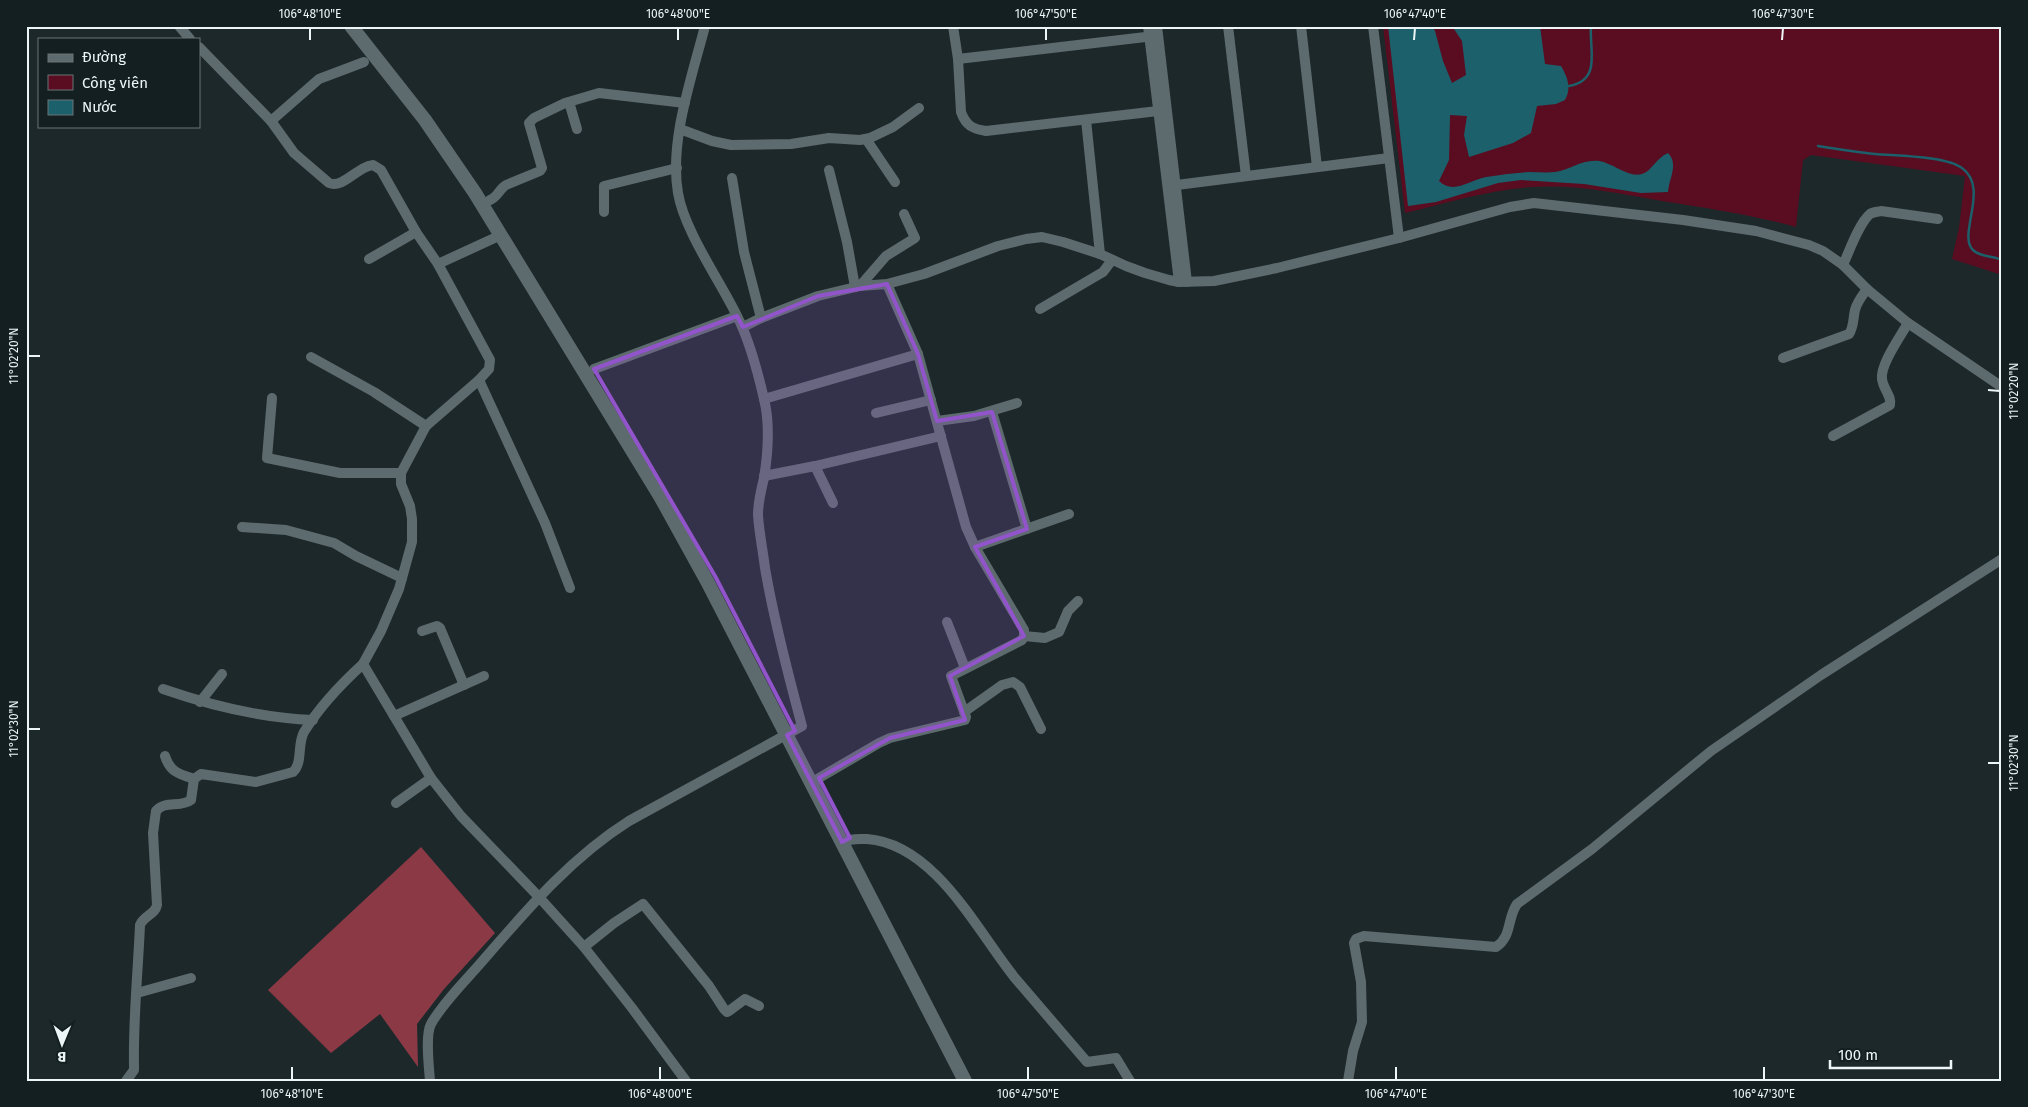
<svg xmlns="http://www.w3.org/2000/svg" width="2028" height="1107" font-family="'Fira Sans',sans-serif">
<rect width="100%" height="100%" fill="#1d282b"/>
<!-- green -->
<path fill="#5a0d20" d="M1383,26H2002V275L1952,259L1959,228L1965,176L1811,155L1803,160L1796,227C1752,215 1707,208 1662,201C1619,193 1575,184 1531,187C1488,190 1446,203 1405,213Z"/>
<!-- forest -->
<polygon fill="#8c3946" points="421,847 495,933 444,989 417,1024 418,1067 380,1014 331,1053 268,990"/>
<!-- water -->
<path fill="#1c606c" d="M1388,26H1432L1435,31L1443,61L1452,83L1466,75L1462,41L1452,26H1540L1545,64L1561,66C1567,76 1572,88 1565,100L1556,104L1537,106L1531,133L1513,143L1469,157L1464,135L1467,116L1450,115L1449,160L1439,181C1453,195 1470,180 1486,177C1499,175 1513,173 1528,172C1537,172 1546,173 1555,172C1570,170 1582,159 1599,161C1613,163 1628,178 1642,174C1652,171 1656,158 1668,153C1679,164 1669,178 1668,192L1641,193L1584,184L1521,180L1498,183L1436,202L1408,206Z"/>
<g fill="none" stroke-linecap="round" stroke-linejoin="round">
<!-- stream -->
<g stroke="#1c606c" stroke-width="2.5">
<path d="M1569,86C1602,80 1589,50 1591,26"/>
<path d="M1818,146C1837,149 1856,152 1875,154C1896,156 1946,156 1962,168C1990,188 1957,235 1973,250C1980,257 1993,256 2002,260"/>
</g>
<!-- street -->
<g stroke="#5e6b6e" stroke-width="10">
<polyline points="179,26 190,39"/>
<polyline points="953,26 958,59 1154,36"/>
<polyline points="1148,26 1179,282"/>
<polyline points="1157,26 1187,282"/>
<polyline points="1228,26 1246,176"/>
<polyline points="1301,26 1317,167"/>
<polyline points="1373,26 1399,238"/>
<path d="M199,47L271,121L294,153L329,183C343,189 358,166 373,165L381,170L416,232L438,264L490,360L489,369L479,380L426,426L401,473V484L410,506L412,519V542L399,589L381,631L363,664L431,778L461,816L538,896L584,947L632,1008L686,1081"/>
<path d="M958,59L961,112C966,126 973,129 986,131L1158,111"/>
<polyline points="569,102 577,129"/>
<polyline points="1086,120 1100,254"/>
<polyline points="271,121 319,79 364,62"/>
<polyline points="680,129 712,141 731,145 791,144 829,138 860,140 870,138 893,127 919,108"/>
<polyline points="866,139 895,182"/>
<polyline points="829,170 847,242 855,287"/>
<polyline points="732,178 744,252 761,318"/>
<polyline points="1169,186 1389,158"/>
<path d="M490,200C498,197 499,189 506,185L540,171L542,168L529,123L534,118L565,103L599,93L685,103"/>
<polyline points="604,212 604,186 677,168"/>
<polyline points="369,259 416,232"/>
<polyline points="438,264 501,235"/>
<path d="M1843,265C1849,252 1859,223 1870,214C1873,212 1877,212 1881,211L1938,219"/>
<polyline points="860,286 886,256 915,238 904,214"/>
<polyline points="1040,309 1103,272 1112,260"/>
<polyline points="743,327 761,318 818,296 860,286 887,284 924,274 998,246 1026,239 1042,237 1063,242 1100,254 1126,266 1145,273 1169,280 1179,282 1214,281 1277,268 1399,238 1510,207 1534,203 1683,220 1756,231 1809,245 1823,251 1843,265 1867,289 1908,323 2002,387"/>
<polyline points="311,357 374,392 426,426"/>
<path d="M1783,358L1849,334C1854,327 1853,318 1855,310C1857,302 1862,296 1867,289"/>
<polyline points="594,369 737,316"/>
<polyline points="479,380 545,523 570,588"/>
<polyline points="272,398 267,458 340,473 401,473"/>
<polyline points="764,399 918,354"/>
<polyline points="992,412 1027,529"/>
<polyline points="876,413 931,400"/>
<polyline points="937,421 974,416 1017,403"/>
<path d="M1833,436L1890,405C1892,396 1883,389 1882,379C1880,365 1900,337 1908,323"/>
<polyline points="815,466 833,503"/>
<polyline points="764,476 815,466 941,436"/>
<polyline points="242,527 286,530 334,543 356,556 402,578"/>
<polyline points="975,547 1069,514"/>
<polyline points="947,622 965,668"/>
<polyline points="422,631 437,626 440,628 464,685"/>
<polyline points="1024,636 1045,638 1059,632 1068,611 1078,601"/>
<path d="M163,689C212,706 261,718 313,720"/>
<polyline points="200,702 222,674"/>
<polyline points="964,712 1002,685 1013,682 1020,687 1041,729"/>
<polyline points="394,716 484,676"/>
<path d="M165,756C170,772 179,774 194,779"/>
<polyline points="813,786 819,778 879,743 890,738 965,720 966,717 951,676 1022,640 1024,636 1024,630 975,547 966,527 918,354 887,284"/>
<polyline points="396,803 431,778"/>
<path d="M842,842C851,838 858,839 867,839C935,844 977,931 1015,978C1039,1006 1063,1034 1087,1062L1116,1058L1130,1081"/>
<polyline points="584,947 614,923 643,904 709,986 724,1009 727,1012 729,1011 745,999 759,1006"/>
<polyline points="137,993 191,978"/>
<path d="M126,1081L134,1070V1066C133,1019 138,972 140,925C144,915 155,915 157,905L153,833L156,811C165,800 180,808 191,800L194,779L201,774L256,782L293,772C303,763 297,744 304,732C320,706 341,684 363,664"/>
<path d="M430,1081C429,1067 425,1035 431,1024C442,1004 464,982 479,965C525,912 569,859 629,821L802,726C788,674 774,621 765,568C763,551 759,532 758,515C758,502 761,490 764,478C768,453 770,423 764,399C758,373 749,339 737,316C720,281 684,230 678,193C669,141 692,77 705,26"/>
<path d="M1348,1081L1353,1051L1362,1022L1361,982L1354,943L1356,939L1364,936L1496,947C1512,937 1507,918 1517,904L1592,849L1711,751L1821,675L2002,559"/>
</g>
<!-- secondary -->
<polyline stroke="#5e6b6e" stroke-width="14" points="351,26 425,120 475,193 660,496 707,581 965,1081"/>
</g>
<!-- marked area -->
<path fill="#9254ca" fill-opacity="0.2" stroke="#9254ca" stroke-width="4" stroke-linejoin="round" d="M887,284L918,354L937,421L992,412L1027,529L975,547L1024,636L950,676L965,720L890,738L819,778L850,838L842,842L787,735L795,731L715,576L594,369L737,316L743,327L818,296Z"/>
<!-- ticks -->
<path fill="none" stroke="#edf5f6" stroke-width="2" d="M310,40V28M678,40V28M1046,40V28M1414,40L1415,28M1782,40L1783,28M28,356H40M1988,390L2000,391M28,729H40M1988,763H2000M292,1080V1067M660,1080V1067M1028,1080V1067M1396,1080V1067M1764,1080V1067"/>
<!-- border -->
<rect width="2028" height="1107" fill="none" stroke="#131f21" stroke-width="55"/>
<!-- legend -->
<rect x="38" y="38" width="162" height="90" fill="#131f21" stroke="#6a7576"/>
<rect x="48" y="54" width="25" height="8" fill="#5e6b6e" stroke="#6a7576"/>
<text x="82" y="62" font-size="15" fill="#edf5f6">Đường</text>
<rect x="48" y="75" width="25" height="15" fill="#5a0d20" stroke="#6a7576"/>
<text x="82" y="88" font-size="15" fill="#edf5f6">Công viên</text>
<rect x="48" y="100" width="25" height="15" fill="#1c606c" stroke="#6a7576"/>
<text x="82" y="112" font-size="15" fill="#edf5f6">Nước</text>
<!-- north arrow -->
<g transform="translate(62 1044) rotate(181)" stroke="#131f21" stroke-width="4" paint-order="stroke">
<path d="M0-4L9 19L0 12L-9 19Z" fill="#edf5f6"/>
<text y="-8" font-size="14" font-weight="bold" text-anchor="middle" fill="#edf5f6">B</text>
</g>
<!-- scale -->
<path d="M1830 1060v8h121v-8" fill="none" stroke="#edf5f6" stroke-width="2.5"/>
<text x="1838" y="1060" font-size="15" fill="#edf5f6" stroke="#131f21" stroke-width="4" paint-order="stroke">100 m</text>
<rect x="28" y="28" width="1972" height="1052" fill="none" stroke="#edf5f6" stroke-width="2"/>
<g font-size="12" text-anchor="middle" fill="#edf5f6">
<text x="310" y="18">106°48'10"E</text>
<text x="678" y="18">106°48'00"E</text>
<text x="1046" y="18">106°47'50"E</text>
<text x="1415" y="18">106°47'40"E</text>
<text x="1783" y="18">106°47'30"E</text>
<text transform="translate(14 356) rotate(-90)" y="4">11°02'20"N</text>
<text transform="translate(2014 391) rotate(-90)" y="4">11°02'20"N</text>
<text transform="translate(14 729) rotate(-90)" y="4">11°02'30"N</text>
<text transform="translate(2014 763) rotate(-90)" y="4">11°02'30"N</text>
<text x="292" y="1098">106°48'10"E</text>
<text x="660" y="1098">106°48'00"E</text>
<text x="1028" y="1098">106°47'50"E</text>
<text x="1396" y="1098">106°47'40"E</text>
<text x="1764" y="1098">106°47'30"E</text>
</g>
</svg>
